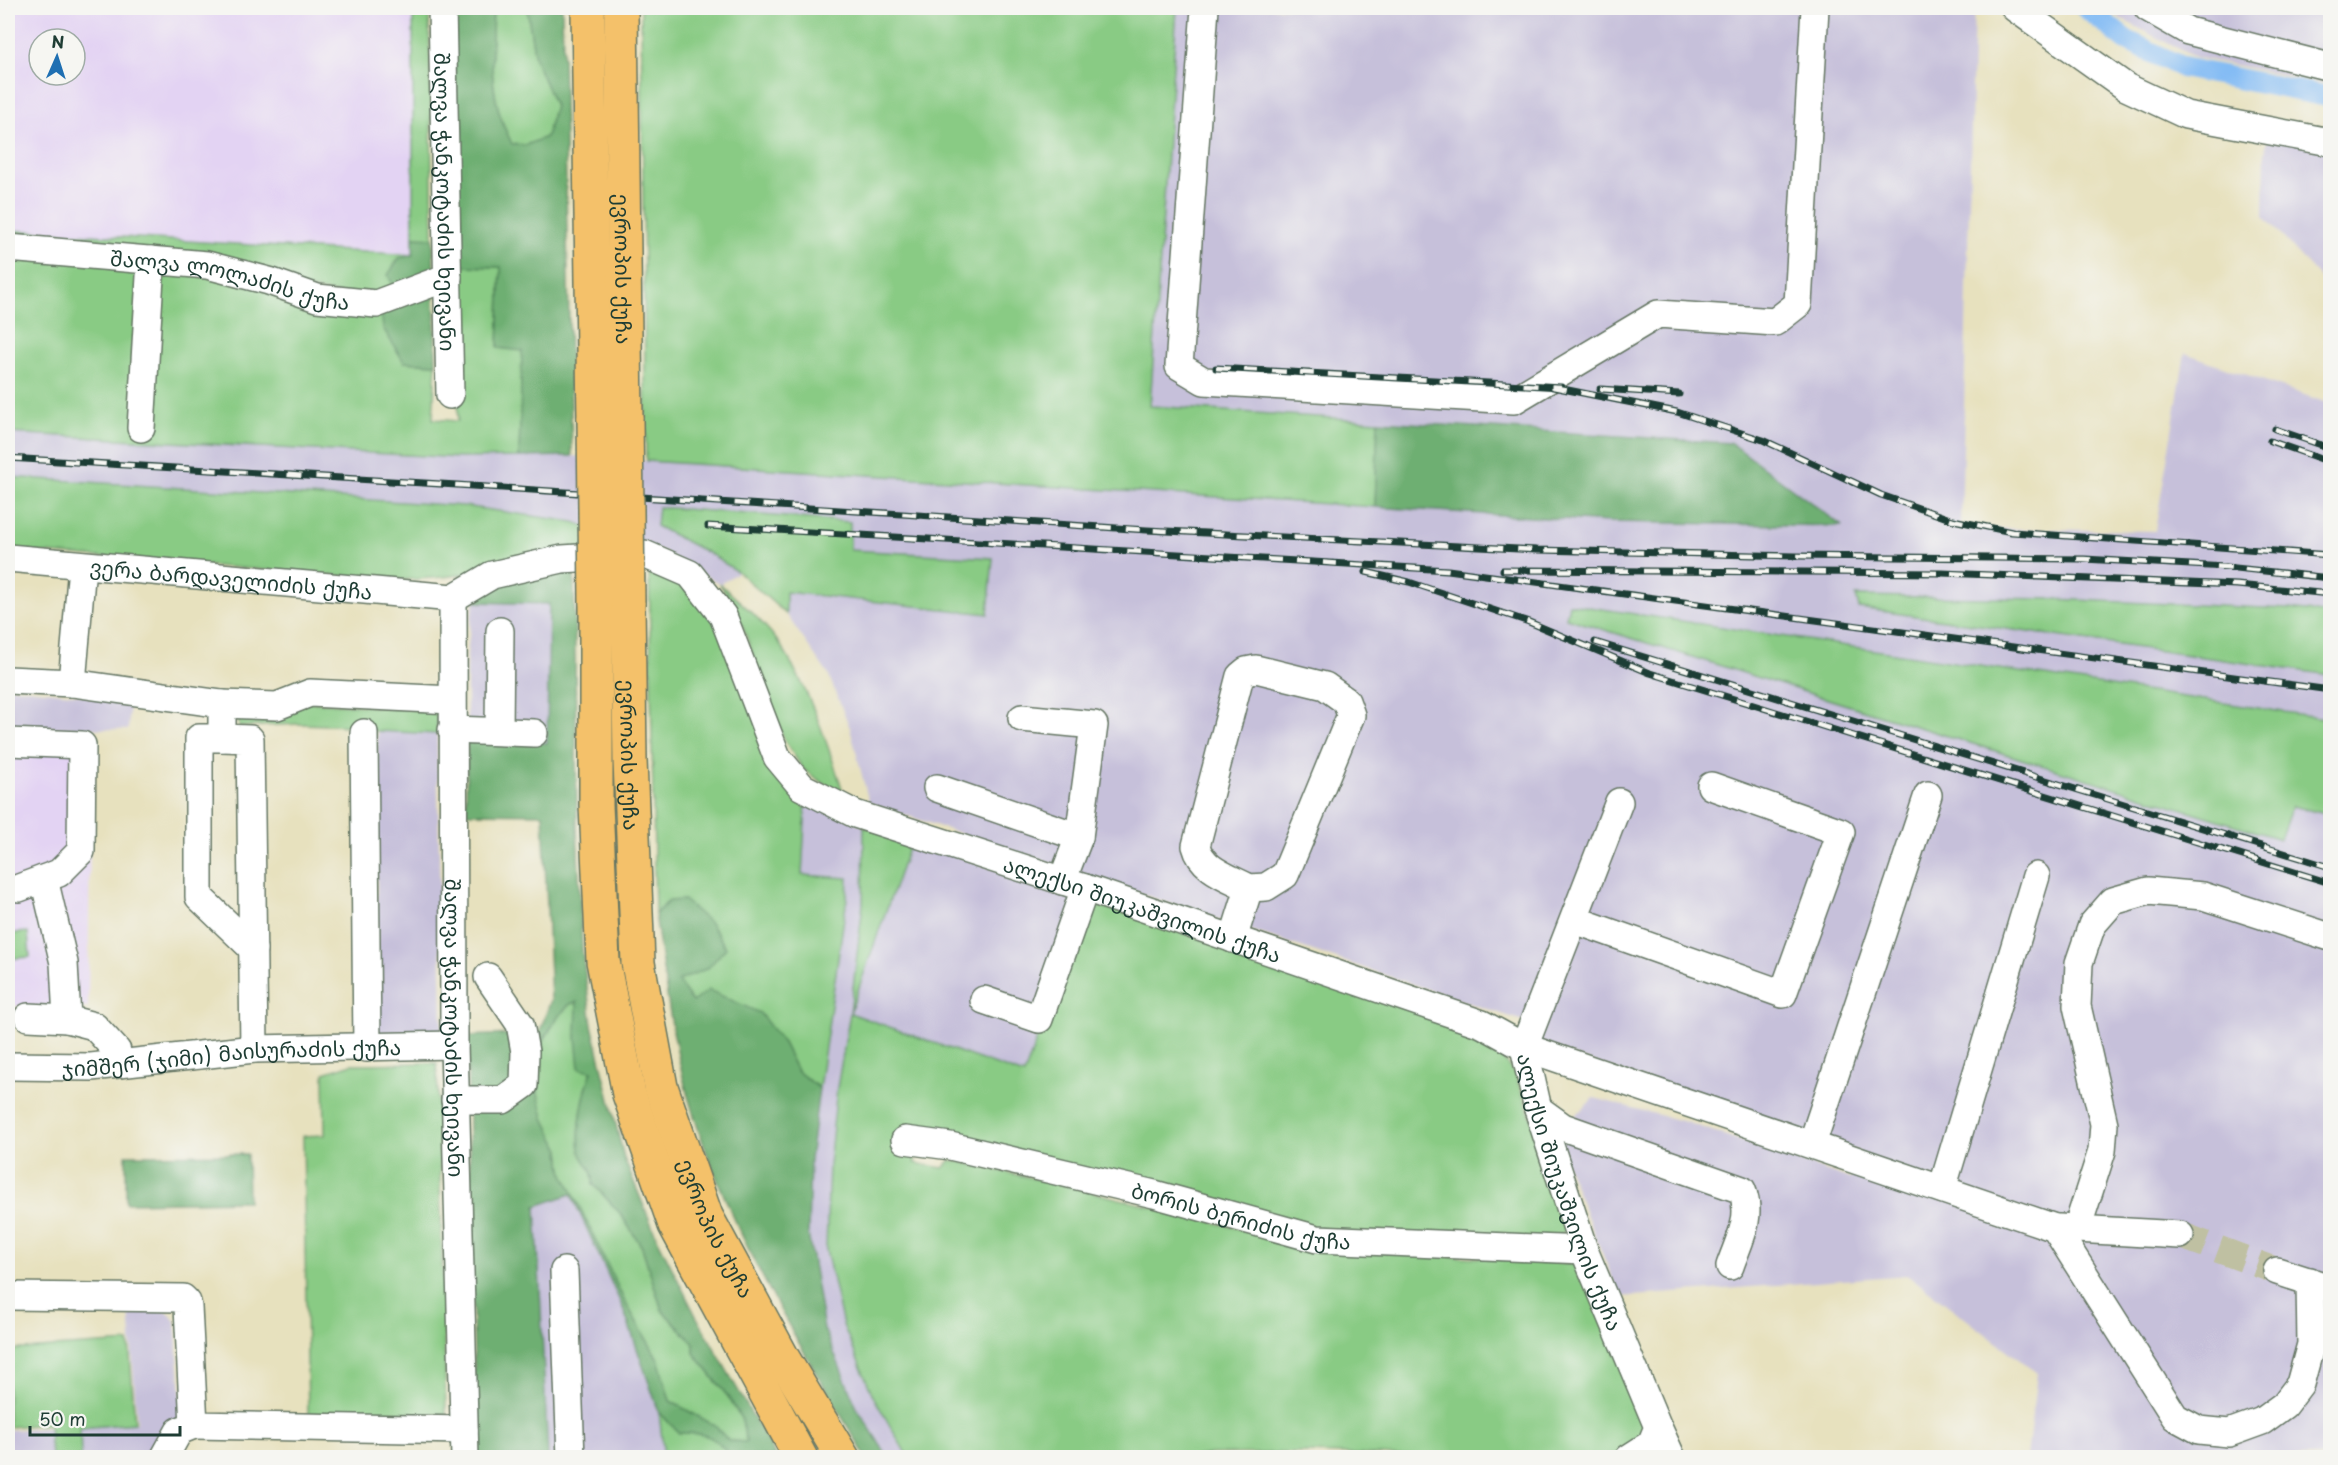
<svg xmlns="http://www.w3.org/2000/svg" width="2338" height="1465" font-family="'Playpen Sans','Noto Sans Georgian',sans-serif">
<rect width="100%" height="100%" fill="#f6f6f2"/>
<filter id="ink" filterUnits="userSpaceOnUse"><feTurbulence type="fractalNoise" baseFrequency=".0167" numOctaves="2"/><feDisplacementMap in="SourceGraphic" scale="12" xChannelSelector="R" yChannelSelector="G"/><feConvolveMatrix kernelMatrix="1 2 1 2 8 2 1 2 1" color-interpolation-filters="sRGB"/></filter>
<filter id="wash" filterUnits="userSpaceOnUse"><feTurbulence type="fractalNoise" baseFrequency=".008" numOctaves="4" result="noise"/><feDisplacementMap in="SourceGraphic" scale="24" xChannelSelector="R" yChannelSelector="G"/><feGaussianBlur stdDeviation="1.35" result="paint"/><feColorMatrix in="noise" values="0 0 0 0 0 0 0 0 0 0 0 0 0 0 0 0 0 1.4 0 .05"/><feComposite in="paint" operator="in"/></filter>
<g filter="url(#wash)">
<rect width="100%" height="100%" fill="#e7e1be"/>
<!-- built -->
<g fill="#e3d3f3" fill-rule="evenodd">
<path d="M8,8H413V255L8,230ZM39,39H75V75H39Z"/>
<polygon points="8,725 91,729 88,1008 8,1006"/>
</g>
<!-- industrial -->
<g fill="#c6c0da">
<polygon points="1177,8 1974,8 1961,528 2155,531 2185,353 2330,404 2330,614 2289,609 1859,608 2330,675 2330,719 1569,604 1566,618 2280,839 2292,806 2330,815 2330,1457 2027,1457 2037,1373 1908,1275 1620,1297 1554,1135 1594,1098 1686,1122 1851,1179 1859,1152 1542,1045 1520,1020 869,803 850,728 828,674 786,614 786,592 988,614 993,558 850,550 850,522 657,526 712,555 738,572 720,584 664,552 622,540 574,522 464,506 8,477 8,433 461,458 572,456 1609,522 1840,526 1731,443 1150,406"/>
<polygon points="2107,8 2330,8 2330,84 2194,57 2123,20"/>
<polygon points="2268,136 2330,146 2330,286 2325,284 2264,216 2265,153"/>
<polygon points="475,602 549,603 547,744 467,741 467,656 471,618"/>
<polygon points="8,687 130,700 128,730 8,725"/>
<polygon points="377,731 437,734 442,1033 377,1033"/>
<polygon points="806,801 864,826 863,904 850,1010 911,840 1086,901 1024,1075 849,1014 837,1088 829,1165 826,1250 873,1396 908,1457 888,1457 857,1408 824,1329 808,1233 810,1160 848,878 802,875"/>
<polygon points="571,1194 623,1308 659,1412 664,1457 546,1457 536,1206"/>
<polygon points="129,1310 167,1311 175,1321 183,1416 157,1457 8,1457 8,1430 137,1423"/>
</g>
<!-- green -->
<g fill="#89cb84" stroke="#54845c" stroke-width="1.5">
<polygon points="413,8 429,8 433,238 413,237"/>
<path d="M493,8H527L535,59L555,106L546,137L526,145L512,144C488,99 491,58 493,8Z"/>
<polygon points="641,8 1177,8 1150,406 1378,421 1375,507 646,461"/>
<polygon points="8,230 413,255 397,293 365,298 8,241"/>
<polygon points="8,252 145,265 155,296 166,276 174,271 381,310 404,362 436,364 433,419 458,421 456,266 501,267 498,348 523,350 519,457 461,458 8,433"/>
<path d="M8,477L464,506L574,522L622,540C547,557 472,580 394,580L8,550Z"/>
<polygon points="658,507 850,522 850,550 993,558 988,614 786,592 786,614 738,572 712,555 656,526"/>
<polygon points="649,563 687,584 721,626 806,801 802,875 848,878 847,898 819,1088 797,1071 783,1043 692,1002 677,981 708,968 669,901 655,914"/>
<path d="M720,584C741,603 765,622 781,646C811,693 828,745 845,798L803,769L784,740L741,622Z"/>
<polygon points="1856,596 2053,599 2289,609 2330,614 2330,675 1859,608"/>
<polygon points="1569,604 2330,719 2330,815 2292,806 2280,839 1566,618"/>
<polygon points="311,702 437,711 437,734 377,731 354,726 300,724 239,727 238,717"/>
<polygon points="864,826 911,840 850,1013 1024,1075 1086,901 1414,1009 1495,1050 1515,1074 1566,1211 1569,1229 1544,1243 1322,1234 917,1126 915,1163 943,1168 951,1160 1068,1186 1316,1248 1581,1264 1649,1426 1635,1445 1609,1458 1440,1457 1304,1453 1211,1454 1189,1458 908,1457 873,1396 843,1325 826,1250 829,1165 837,1088 850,1013 863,904"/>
<polygon points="28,932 30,957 8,959 8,934"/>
<path d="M578,1002L576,1037L592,1070C584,1092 577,1126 580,1150C582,1164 594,1163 593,1184L620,1213L642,1247L662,1310L694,1344V1353L729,1398L742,1420L746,1442L729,1441L714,1425L670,1401L658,1359L625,1302L562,1170L560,1150L544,1118L538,1094L543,1041L557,1018L570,1004Z"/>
<polygon points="437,1063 446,1414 308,1415 303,1136 325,1135 324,1073 352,1064"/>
<polygon points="129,1342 135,1423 80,1428 81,1458 51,1457 49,1424 8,1427 8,1350"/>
<path d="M659,1412L679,1433C707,1432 715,1436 732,1457H664Z"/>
</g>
<!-- forest -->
<g fill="#6eaf72" stroke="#467653" stroke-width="1.5" fill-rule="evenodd">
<path d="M453,8H493C491,57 488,99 512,144L526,145L546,137L555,106L535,59L527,8H562L572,456L519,457L522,351L498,348L501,267L456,266Z"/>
<polygon points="413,237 433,238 434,278 397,293 388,275 399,258 413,255"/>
<polygon points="434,290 436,364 404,362 383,328 381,310"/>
<polygon points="1378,421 1731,443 1842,526 1609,522 1375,507"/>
<path d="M574,566L577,827L582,950L592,1025L624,1158L657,1238L695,1314L776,1457H732C715,1437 707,1432 679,1433L659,1412L623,1308L571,1194L536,1206L548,1457L479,1458L476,1447L467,1036L539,1033L551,1000L543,814L466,813L467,741L547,743L549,604L475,602L492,583ZM577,1002L576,1037L579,1068L592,1071C584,1092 577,1126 580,1150C582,1164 594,1164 593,1184L620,1213L642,1247L662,1310L694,1343V1353L729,1398L742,1420L746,1442L729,1441L714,1425L670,1401L658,1359L625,1302L562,1170L560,1150L544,1118L538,1094L543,1041L557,1018L570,1004Z"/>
<path d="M684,900L711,924L726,948L708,968L678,981L692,1002L709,990L760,1013L783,1043L797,1071L819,1088L810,1160L808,1233L824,1329L857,1408L888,1457H866C801,1348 733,1238 694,1116C673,1051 665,982 655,914L669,901Z"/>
<polygon points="247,1154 248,1201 126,1203 126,1155"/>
</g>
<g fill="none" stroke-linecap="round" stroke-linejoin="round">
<!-- canal -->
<polyline stroke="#84bcf4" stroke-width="21" points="2086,8 2126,40 2184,68 2330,97"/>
</g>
</g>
<g filter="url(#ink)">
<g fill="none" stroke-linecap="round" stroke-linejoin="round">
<!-- minor-tunnel -->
<polyline stroke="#bfc0a2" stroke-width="27" stroke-dasharray="27 14" stroke-linecap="butt" points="2180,1235 2277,1271"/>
<!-- minor casing -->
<g stroke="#657664" stroke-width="30">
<g id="minor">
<path id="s1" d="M442,8L450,395"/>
<polyline points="1205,8 1179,366 1204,381 1514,400 1658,314 1775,322 1798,304 1815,8"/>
<polyline points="2015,8 2126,87 2186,115 2330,142"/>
<polyline points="2148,8 2188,31 2330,67"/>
<path id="s2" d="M8,248L207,265L269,281L317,298L376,304L448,277"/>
<polyline points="141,428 151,260"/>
<path id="s3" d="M8,558L453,598"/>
<path id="s4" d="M453,598L492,575L562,559L644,554L690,574L723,616L777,757L802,787L855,814L1085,888L1482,1024L1524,1047L2055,1228L2175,1417L2199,1430L2229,1433L2262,1421L2284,1405L2300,1384L2311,1344L2310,1281"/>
<path id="s5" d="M453,598L454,1045L465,1458"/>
<polyline points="8,680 72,683 222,704 277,706 310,693 452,700"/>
<polyline points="72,683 82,566"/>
<polyline points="222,704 222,738 250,739 254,1049"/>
<polyline points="1022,718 1094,725 1079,837 1062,881"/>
<polyline points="452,730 534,733"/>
<polyline points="499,731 500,631"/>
<polyline points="364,733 367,1048"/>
<polyline points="222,738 199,738 199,897 253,949"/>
<polyline points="8,742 82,745 81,851 59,873 19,888"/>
<polyline points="937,788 1079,837"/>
<polyline points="44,879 64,963 67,1019 94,1026 117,1051 118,1064"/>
<polyline points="1575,920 1783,994 1841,832 1711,786"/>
<path d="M1233,939L1249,888L1266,887L1285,875L1351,715L1346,701L1325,686L1256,669L1246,671L1240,676L1196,846C1202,870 1229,877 1249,888"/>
<polyline points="984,1000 1039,1019 1085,888"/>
<polyline points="28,1017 67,1019"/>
<path id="s6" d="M1524,1047L1538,1109L1584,1250L1658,1427L1651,1444L1629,1458"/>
<polyline points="1524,1047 1619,802"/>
<path id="s7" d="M8,1066L91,1067L254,1049L454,1045"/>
<polyline points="455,1100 503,1100 524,1085 525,1052 520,1024 488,977"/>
<path d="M1538,1109L1563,1127L1742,1190C1753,1217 1739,1240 1730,1266"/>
<path id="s8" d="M905,1140L950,1146L1154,1194L1317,1239L1584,1250"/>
<polyline points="1812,1144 1928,795"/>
<polyline points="1942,1189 2036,876"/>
<polyline points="2059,1228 2180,1235"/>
<polyline points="2077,1229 2102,1151 2104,1124 2077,1006 2079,963 2092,925 2113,901 2148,891 2203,896 2330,937"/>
<polyline points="564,1271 571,1458"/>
<polyline points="2277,1271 2330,1288"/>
<polyline points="8,1296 183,1298 187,1302 188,1307 194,1425 464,1430"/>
<polyline points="1658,1427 1672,1458"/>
<polyline points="164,1458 179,1431 194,1425"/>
</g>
</g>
<!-- major casing -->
<g stroke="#657664" stroke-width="36">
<g id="major">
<polyline points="588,8 594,419"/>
<path id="s9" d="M621,8L626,419"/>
<polyline points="596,602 596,805 603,961 629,1094 675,1225 801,1458"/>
<path id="s10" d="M628,602L630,760L638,963L661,1087L706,1216L784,1360L843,1458"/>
</g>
</g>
<!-- minor -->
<use href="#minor" stroke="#fff" stroke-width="27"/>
<!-- major -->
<use href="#major" stroke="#f4c16a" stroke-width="33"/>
<!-- rail casing -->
<g stroke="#1f3d34" stroke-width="7">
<g id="rail">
<polyline points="1216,368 1561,387"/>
<polyline points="1553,387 1677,412 1763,440 1881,495 1953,520 2012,532 2330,555"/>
<polyline points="1600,389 1679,394"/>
<polyline points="2275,429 2330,448"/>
<polyline points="2270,441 2330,462"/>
<polyline points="8,458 457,485 1147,530 1537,550 1796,556 2084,559 2226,567 2330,578"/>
<polyline points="708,526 1448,570 2330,690"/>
<polyline points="1503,570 1942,573 2237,585 2330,594"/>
<polyline points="1366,572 1409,582 1529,622 1650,673 2330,883"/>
<polyline points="1595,642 2330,867"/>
</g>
</g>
<!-- rail -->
<use href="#rail" stroke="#f6f6f2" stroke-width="4.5" stroke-dasharray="14" stroke-linecap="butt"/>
<!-- major-bridge casing -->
<g stroke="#657664" stroke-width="36" stroke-linecap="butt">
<g id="major-bridge">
<polyline points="594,419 596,602"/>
<polyline points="626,419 628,602"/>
</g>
</g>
<!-- major-bridge -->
<use href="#major-bridge" stroke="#f4c16a" stroke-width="33"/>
</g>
</g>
<g text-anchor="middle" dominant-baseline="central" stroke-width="5" stroke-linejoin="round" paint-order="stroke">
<!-- street labels -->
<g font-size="21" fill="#1f3d34" stroke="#f6f6f2">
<text stroke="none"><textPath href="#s1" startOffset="194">შალვა ჭანკოტაძის ხეივანი</textPath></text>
<text stroke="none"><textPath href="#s9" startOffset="261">ევროპის ქუჩა</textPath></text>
<text stroke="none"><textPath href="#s2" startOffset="225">შალვა ლოლაძის ქუჩა</textPath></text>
<text stroke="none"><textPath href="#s3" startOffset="224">ვერა ბარდაველიძის ქუჩა</textPath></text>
<text stroke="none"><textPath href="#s10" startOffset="153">ევროპის ქუჩა</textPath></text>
<text stroke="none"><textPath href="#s4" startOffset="855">ალექსი შიუკაშვილის ქუჩა</textPath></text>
<text stroke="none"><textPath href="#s5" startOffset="430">შალვა ჭანკოტაძის ხეივანი</textPath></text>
<text stroke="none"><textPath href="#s7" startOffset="224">ჯიმშერ (ჯიმი) მაისურაძის ქუჩა</textPath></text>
<text stroke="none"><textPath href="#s6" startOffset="152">ალექსი შიუკაშვილის ქუჩა</textPath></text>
<text stroke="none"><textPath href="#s8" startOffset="345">ბორის ბერიძის ქუჩა</textPath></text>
<text stroke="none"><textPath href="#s10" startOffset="639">ევროპის ქუჩა</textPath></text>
</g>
</g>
<!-- margin -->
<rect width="2338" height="1465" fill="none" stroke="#f6f6f2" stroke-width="30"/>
<!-- north arrow -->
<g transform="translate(57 57) rotate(3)"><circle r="28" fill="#f6f6f2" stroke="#a0aca6" stroke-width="1.5"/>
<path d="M0-4.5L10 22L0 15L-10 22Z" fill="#1f6fb2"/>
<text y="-9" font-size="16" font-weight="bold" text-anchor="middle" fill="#1f3d34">N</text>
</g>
<!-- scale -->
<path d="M30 1426v9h150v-9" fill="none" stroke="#1f3d34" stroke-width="3"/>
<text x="39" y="1426" font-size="18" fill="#1f3d34" stroke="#f6f6f2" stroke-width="4.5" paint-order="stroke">50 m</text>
</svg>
